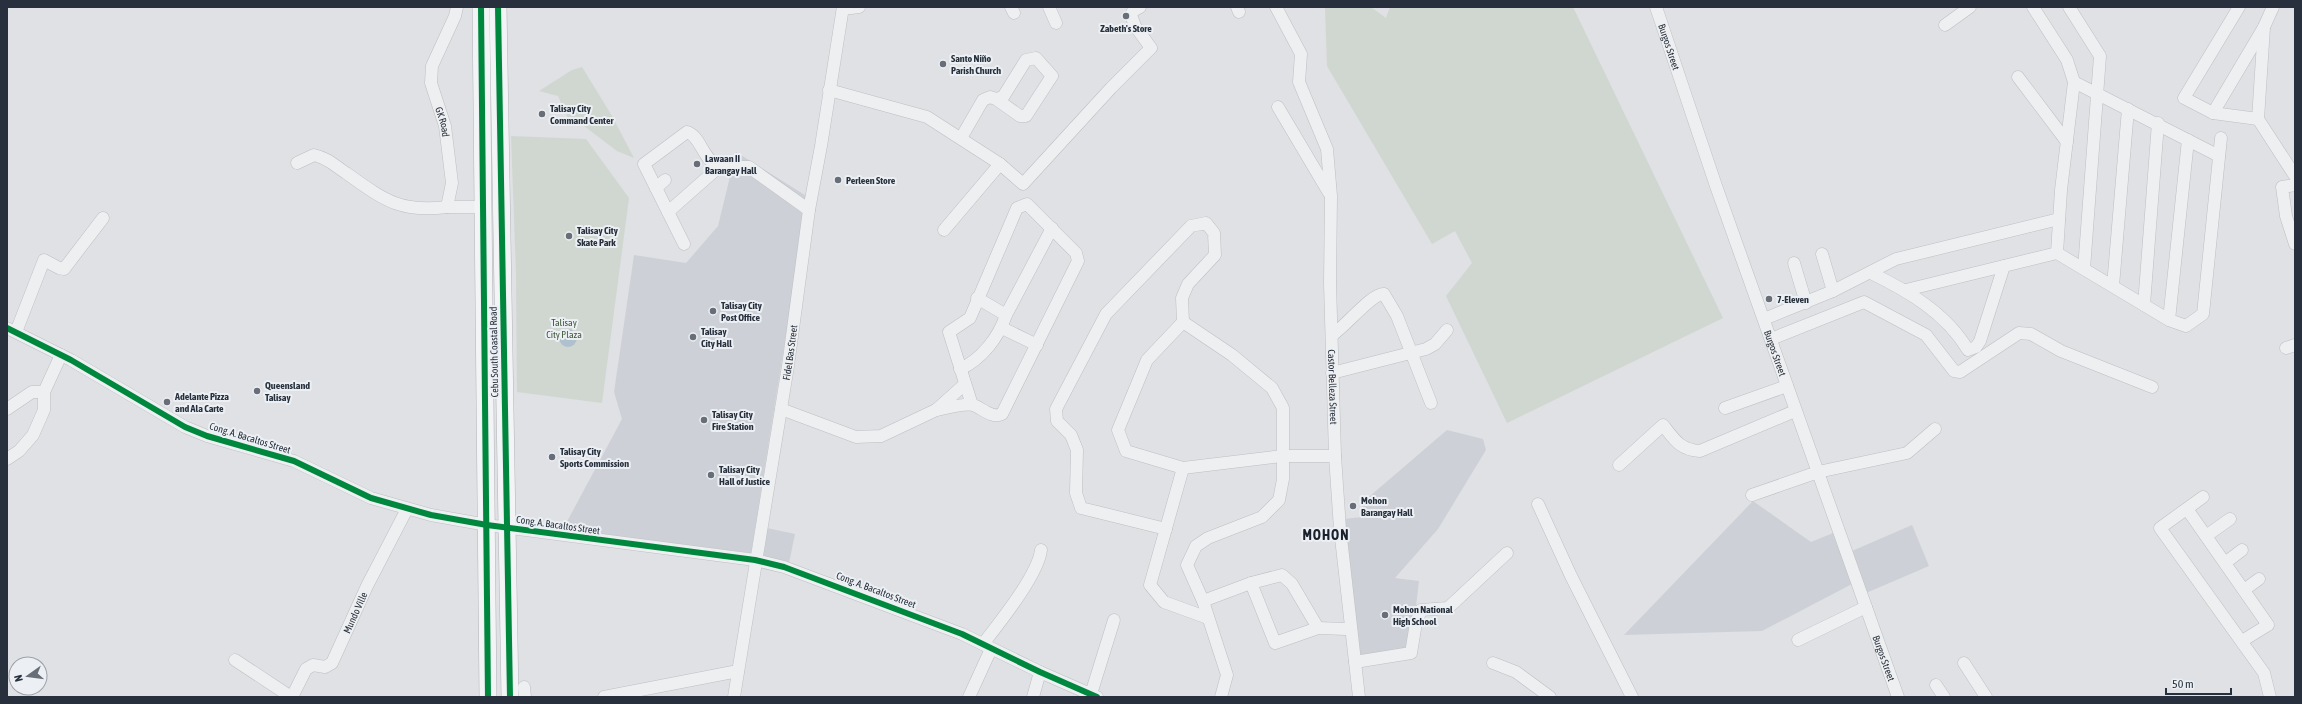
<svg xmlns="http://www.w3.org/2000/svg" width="2302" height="704" font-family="'Asap Condensed',sans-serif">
<rect width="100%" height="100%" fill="#dfe1e4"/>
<!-- built -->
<g fill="#cdd1d7">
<polygon points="736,152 808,197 751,553 563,529 622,419 614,392 634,255 686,263 718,226"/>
<polygon points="1447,430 1483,439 1486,450 1438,529 1395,578 1419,581 1411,648 1359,657 1343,519 1362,517 1363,502"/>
<polygon points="1753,501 1811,542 1833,533 1852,584 1762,631 1624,635"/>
<polygon points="1912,525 1929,566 1866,593 1852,551"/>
<polygon points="767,528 795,534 789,563 761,557"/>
</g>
<!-- green -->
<g fill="#d0d7d0">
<polygon points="1325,7 1371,7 1386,18 1390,7 1573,7 1723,318 1507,423 1446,296 1472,263 1455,231 1432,244 1327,66"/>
<polygon points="582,67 612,116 634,158 617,151 584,126 571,125 558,96 539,91 572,70"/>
<polygon points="511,136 586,139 629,198 602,403 517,392 516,274"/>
</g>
<!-- water -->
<circle fill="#afc0ce" cx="568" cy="338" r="9"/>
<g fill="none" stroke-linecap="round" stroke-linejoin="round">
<!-- minor casing -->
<g stroke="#bdbfc2" stroke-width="13">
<g id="minor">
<path id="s1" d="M457,7L455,16L432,66L431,83L445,126L452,183L447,207H482"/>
<polyline points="1011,7 1014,13"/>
<polyline points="1049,7 1056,23"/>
<polyline points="1237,7 1239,12"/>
<path id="s2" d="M1276,7L1301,54L1299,82L1327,149L1331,196L1330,283L1335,456L1340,529L1359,697"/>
<path id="s3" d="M1656,7L1716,186L1898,697"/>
<polyline points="2033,7 2067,60 2074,82 2061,190 2057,253"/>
<polyline points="2069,7 2100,56 2084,269"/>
<polyline points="2239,7 2184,98 2213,113 2258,119"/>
<polyline points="843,9 859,7"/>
<polyline points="1945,25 1970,7"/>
<polyline points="2264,27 2258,119 2295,176"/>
<polyline points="2018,77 2067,142"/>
<polyline points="2074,82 2219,156"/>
<polyline points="829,90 927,117 1000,164 1023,184 1111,88 1151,48 1135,26 1131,15 1133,11 1140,7"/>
<polyline points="1278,107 1329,193"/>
<polyline points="2213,113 2264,27 2273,7"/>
<polyline points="961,138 983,100 990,97 996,99 1003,97 1026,60 1036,58 1052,76 1026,116 1020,116 996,99"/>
<path d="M297,163L314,155C328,158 335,166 346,173C383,199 399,213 447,207"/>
<polyline points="2295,185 2282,187 2286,216 2295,244"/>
<polyline points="656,188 665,180"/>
<polyline points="668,212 719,167"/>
<polyline points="944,230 1000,164"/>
<path d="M684,244L644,164L687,132C700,135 703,160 719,167H749L809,210"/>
<polyline points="1822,254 1833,291"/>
<polyline points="1794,263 1806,303"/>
<path d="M1871,273C1908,291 1946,313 1968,350L1976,347L1980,341L2004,266"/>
<polyline points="2113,286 2128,109"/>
<polyline points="1906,290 2057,253 2169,320 2186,326 2203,314 2221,138"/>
<polyline points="977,298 1006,315"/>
<polyline points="2144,305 2158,123"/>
<polyline points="1764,319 1833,291 1896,259 2059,219"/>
<polyline points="2169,320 2188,140"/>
<polyline points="1183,322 1232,355 1272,388 1283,408 1283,479 1279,500 1262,517 1208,538 1196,546 1187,565 1203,601 1227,675 1221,697"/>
<polyline points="7,328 71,360 185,427 207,436 294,461 371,498 431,515 487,525 755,560 784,567 962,634 1040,672 1097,697"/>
<polyline points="1002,328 1037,345"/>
<polyline points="16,332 44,260 59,268 64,269 103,218"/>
<path d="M1332,335C1344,328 1373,292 1384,294L1397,316L1431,403"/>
<polyline points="1771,339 1864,302 1926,335 1954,371 1960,372 2019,333 2031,334 2061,351 2152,387"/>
<polyline points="2286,348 2295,345"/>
<path d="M960,369C981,360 999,337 1006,315L1052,228"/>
<polyline points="1332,373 1426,349 1435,344 1447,330"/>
<polyline points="1725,408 1787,386"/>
<polyline points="7,409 32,392 44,392"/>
<polyline points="781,409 856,437 881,436 936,410 965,384"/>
<path d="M936,410C946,408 964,403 973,405C982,408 992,419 1002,414L1078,261L1076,253L1027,204L1017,208L970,318L949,332L972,405"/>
<polyline points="7,459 19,451 33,435 44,410 44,392 61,355"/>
<path d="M1619,465L1663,425C1674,439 1680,450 1700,451L1795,411"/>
<polyline points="1183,468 1150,585 1164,602 1208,618"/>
<polyline points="1752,495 1818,472 1907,453 1935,429"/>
<polyline points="2203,497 2160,528 2264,673 2270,697"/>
<polyline points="1538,504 1571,576 1632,697"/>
<polyline points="2187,509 2268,625 2242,641"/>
<polyline points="1166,529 1081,508 1076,493 1077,450 1071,435 1057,421 1056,409 1106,314 1191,226 1206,223 1214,233 1215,255 1188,284 1182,298 1183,322 1147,360 1118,430 1126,451 1183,468 1282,456 1335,456"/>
<polyline points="2206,536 2230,519"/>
<polyline points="2225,563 2242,550"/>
<polyline points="1251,583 1275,643 1318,628 1346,629"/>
<polyline points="2244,590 2259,579"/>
<polyline points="1203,601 1251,583 1282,575 1292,584 1318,628"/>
<polyline points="1798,640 1866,607"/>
<path d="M983,644C1000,622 1038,575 1041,550"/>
<polyline points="235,660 291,697"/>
<polyline points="1355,662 1411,653 1416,623 1421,610 1448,608 1507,553"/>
<polyline points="1493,663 1516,672 1550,697"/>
<polyline points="1964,663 1986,697"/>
<polyline points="1936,685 1944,697"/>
<polyline points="524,687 525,697"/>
<polyline points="1091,694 1114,620"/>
<path id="s4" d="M292,697L306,669L313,665L325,667L332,663L367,586L407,509"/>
<polyline points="604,697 738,671"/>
<path id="s5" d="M734,697L788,366L809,210L821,146L843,7"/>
<polyline points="969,697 991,649"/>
<polyline points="1033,697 1040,672"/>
</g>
</g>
<!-- highway casing -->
<g stroke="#b1b4b9" stroke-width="18">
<g id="highway">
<polyline points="481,7 488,697"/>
<polyline points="498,7 510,697"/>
</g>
</g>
<!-- minor -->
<use href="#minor" stroke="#eeeff1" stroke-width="12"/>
<!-- highway -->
<use href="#highway" stroke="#f3f4f5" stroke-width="17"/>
<!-- cycleway casing -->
<g stroke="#ecf0f4" stroke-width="8">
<g id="cycleway">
<polyline points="481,7 488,697"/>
<polyline points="498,7 510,697"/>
<polyline points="7,328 71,360 185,427 207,436 294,461 371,498 431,515 487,525 755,560 784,567 962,634 1040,672 1097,697"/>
</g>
</g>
<!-- cycleway -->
<use href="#cycleway" stroke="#00873e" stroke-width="6"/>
</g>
<!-- markers -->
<g fill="#676e77" stroke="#ecf0f4" stroke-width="1.5">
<circle cx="1126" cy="16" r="4"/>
<circle cx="943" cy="64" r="4"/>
<circle cx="542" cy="114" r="4"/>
<circle cx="697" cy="164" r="4"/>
<circle cx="838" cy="180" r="4"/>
<circle cx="569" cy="236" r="4"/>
<circle cx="1769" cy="299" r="4"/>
<circle cx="713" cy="311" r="4"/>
<circle cx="693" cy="337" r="4"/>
<circle cx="257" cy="391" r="4"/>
<circle cx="167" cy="402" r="4"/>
<circle cx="704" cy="420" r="4"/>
<circle cx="552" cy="457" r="4"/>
<circle cx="711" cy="475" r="4"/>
<circle cx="1353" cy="506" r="4"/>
<circle cx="1385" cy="615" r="4"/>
</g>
<g text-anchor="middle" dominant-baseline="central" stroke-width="4" stroke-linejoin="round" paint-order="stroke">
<!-- poi labels -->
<g font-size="10" font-weight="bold" fill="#27303c" stroke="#ecf0f4" text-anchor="start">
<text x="1126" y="28" text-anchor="middle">Zabeth's Store</text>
<text x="951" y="58">Santo Niño<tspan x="951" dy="12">Parish Church</tspan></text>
<text x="550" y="108">Talisay City<tspan x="550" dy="12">Command Center</tspan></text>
<text x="705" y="158">Lawaan II<tspan x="705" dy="12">Barangay Hall</tspan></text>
<text x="846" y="180">Perleen Store</text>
<text x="577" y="230">Talisay City<tspan x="577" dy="12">Skate Park</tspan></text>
<text x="1777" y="299">7-Eleven</text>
<text x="721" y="305">Talisay City<tspan x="721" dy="12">Post Office</tspan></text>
<text x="701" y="331">Talisay<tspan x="701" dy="12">City Hall</tspan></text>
<text x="265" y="385">Queensland<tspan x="265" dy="12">Talisay</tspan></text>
<text x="175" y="396">Adelante Pizza<tspan x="175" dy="12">and Ala Carte</tspan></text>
<text x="712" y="414">Talisay City<tspan x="712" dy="12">Fire Station</tspan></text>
<text x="560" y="451">Talisay City<tspan x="560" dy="12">Sports Commission</tspan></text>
<text x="719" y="469">Talisay City<tspan x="719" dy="12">Hall of Justice</tspan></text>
<text x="1361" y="500">Mohon<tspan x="1361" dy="12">Barangay Hall</tspan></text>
<text x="1393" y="609">Mohon National<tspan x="1393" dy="12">High School</tspan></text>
</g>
<!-- street labels -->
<g font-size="10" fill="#27303c" stroke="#ecf0f4">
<text stroke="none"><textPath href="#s3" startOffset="42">Burgos Street</textPath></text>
<text stroke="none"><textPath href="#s1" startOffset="122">GK Road</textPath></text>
<text transform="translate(494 352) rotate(-91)">Cebu South Coastal Road</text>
<text stroke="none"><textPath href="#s5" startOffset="349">Fidel Bas Street</textPath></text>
<text stroke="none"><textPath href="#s3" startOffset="366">Burgos Street</textPath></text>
<text stroke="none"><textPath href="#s2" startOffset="392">Castor Belleza Street</textPath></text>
<text transform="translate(250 438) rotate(17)">Cong. A. Bacaltos Street</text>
<text transform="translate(558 525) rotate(8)">Cong. A. Bacaltos Street</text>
<text transform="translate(876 590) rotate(21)">Cong. A. Bacaltos Street</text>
<text stroke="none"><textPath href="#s4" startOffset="115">Mundo Ville</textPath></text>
<text stroke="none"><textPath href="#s3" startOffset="690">Burgos Street</textPath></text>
</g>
<!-- park labels -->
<g font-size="10" fill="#3e5636" stroke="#ecf0f4">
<text x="564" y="322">Talisay<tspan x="564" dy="12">City Plaza</tspan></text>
</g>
<!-- district labels -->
<g font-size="14" font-weight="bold" letter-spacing="1" fill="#1a212c" stroke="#ecf0f4">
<text x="1326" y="535">MOHON</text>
</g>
</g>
<!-- border -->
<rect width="2302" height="704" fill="none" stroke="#27303c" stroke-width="16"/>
<!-- north arrow -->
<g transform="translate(28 676) rotate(256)"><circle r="19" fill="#ecf0f4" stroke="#9da3aa"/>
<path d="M0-3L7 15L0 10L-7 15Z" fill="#676e77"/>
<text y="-6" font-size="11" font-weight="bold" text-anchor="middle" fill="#27303c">N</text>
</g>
<!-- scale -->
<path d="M2166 688v6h65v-6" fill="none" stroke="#27303c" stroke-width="2"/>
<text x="2172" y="688" font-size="12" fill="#27303c" stroke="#ecf0f4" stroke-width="3" paint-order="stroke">50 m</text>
</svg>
